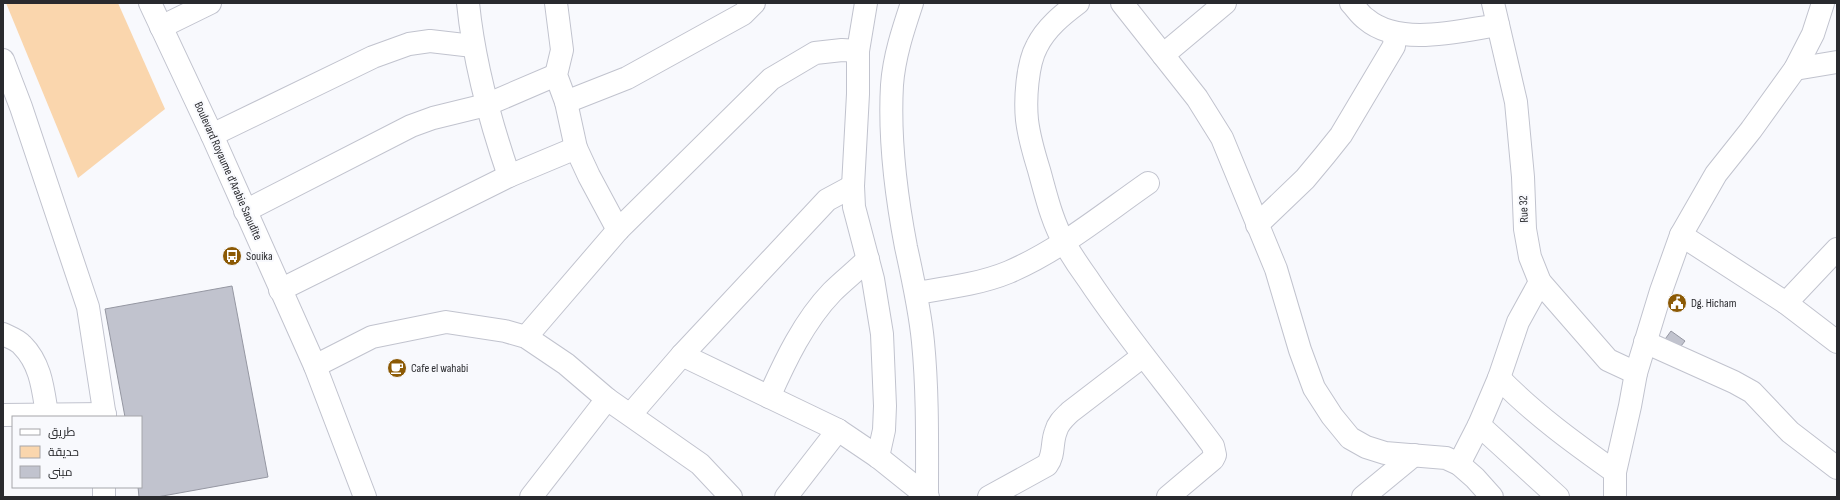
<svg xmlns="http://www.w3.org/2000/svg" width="1840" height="500" font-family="'Sofia Sans Condensed',Cairo,sans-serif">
<rect width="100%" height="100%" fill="#f8f9fd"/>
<!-- green -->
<polygon fill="#fad6ad" points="6,3 118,3 165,109 78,178"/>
<!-- building -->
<g fill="#c1c3ce" stroke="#9597a2">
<polygon points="232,286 268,477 157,497 139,497 138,487 141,487 141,417 125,417 105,309"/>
<polygon points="1671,331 1685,341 1677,351 1663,342"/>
</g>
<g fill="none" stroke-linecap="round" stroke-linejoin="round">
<!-- minor casing -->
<g stroke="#c1c3ce" stroke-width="24">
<g id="minor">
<path d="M468,3C474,63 489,118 509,176"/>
<polyline points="556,3 562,50 556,75 566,102 576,148 589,176 618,230"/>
<polyline points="866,3 858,51 858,94 853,186 854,207 873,279 882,334 885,406 884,430 878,457"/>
<path d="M912,3C903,30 894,57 892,85C889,138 896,195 906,247C913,279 920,310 923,342C928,393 927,445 927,496"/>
<path d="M1078,3C1062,15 1046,28 1037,46C1027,64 1025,100 1027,120C1029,137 1034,154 1039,170C1046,195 1052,222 1065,244C1072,256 1080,268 1088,279C1127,338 1172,390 1213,446L1215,455L1213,459L1168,497"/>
<polyline points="1122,3 1197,98 1222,138 1276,269 1300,350 1314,388 1332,416 1350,438 1366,447 1385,453 1446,458 1459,464 1475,478 1492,497"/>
<path d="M1351,3C1356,8 1360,15 1366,19C1399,47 1459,31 1498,25"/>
<polyline points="1493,3 1516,102 1523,177 1525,229 1530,257 1540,282 1608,360 1636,373"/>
<polyline points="161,27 210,3"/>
<polyline points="1163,55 1225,3"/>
<polyline points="3,60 21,107 88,307 105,417"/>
<polyline points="1795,69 1837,62"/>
<polyline points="566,102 627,78 743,14 754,3"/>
<polyline points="212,135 373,57 409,44 430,41 473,46"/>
<polyline points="245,211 411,126 433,118 486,105 556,75"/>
<polyline points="1257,225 1305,179 1325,155 1341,135 1394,46 1395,34"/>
<polyline points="1681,235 1786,303 1837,342"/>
<polyline points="280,290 509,176 576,148"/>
<path d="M916,293C947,288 980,284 1009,272C1060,250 1102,215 1148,183"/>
<polyline points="1786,303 1837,249"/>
<path d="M3,334C9,337 18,340 22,345C41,364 43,389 47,414"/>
<polyline points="526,337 618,230 771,79 815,53 842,50 858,51"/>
<polyline points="1645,342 1734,382 1752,392 1790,432 1837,468"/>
<polyline points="682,355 838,430 878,457 928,497"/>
<polyline points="315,366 372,337 446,322 505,331 526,337 566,364 607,399 700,464 731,497"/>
<path d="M1499,378C1534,414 1574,443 1615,472"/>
<path d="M769,397C785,361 804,321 832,292C843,281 856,271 868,259"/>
<polyline points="631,414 682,355 827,200 853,186"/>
<polyline points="3,415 105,414"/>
<polyline points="1479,425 1558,497"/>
<polyline points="1459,464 1479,425 1499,378 1518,322 1540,282"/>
<polyline points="104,497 104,487"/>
<polyline points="531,497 607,399"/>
<polyline points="786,497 838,430"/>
<path d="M989,497L1047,465C1055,454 1051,443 1056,431C1058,423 1064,418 1070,412L1143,356"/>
<polyline points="1363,497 1414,455"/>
<polyline points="1615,497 1615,472 1630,406 1636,373 1661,291 1681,235 1716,174 1751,130 1795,69 1813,34 1823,3"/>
</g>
</g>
<!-- major casing -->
<g stroke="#c1c3ce" stroke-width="24">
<polyline id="major" points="150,3 212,135 315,366 365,497"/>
</g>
<!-- minor -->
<use href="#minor" stroke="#fff" stroke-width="22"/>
<!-- major -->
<use href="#major" stroke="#fff" stroke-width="22"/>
</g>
<!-- icons -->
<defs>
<g id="bus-disc" transform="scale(1)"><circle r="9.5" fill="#8c5a05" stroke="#f8f9fd"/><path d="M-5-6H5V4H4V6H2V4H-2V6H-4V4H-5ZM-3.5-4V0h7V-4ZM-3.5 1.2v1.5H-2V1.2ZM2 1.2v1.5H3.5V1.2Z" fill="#fff"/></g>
<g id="civic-disc" transform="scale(1)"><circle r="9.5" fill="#8c5a05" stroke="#f8f9fd"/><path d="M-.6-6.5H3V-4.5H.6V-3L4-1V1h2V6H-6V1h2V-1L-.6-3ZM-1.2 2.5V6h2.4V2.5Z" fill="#fff"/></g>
<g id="cafe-disc" transform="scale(1)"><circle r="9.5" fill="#8c5a05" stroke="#f8f9fd"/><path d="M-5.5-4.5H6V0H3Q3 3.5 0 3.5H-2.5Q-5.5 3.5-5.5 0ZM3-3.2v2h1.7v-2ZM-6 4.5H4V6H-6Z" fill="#fff"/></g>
</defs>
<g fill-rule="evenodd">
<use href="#bus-disc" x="232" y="256"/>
<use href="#civic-disc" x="1677" y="303"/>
<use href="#cafe-disc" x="397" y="368"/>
</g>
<g text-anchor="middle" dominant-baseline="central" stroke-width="4" stroke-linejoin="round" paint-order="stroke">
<!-- street labels -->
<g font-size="12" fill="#292a2e" stroke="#f8f9fd">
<text transform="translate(228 171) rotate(66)">Boulevard Royaume d'Arabie Saoudite</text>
<text transform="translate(1524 209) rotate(-92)">Rue 32</text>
</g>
<!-- poi labels -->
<g font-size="12" fill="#292a2e" stroke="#f8f9fd" text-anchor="start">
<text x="246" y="256">Souika</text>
<text x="1691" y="303">Dg. Hicham</text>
<text x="411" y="368">Cafe el wahabi</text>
</g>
</g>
<!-- border -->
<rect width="1840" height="500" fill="none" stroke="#292a2e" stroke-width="8"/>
<!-- legend -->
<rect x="12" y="416" width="130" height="72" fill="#f8f9fd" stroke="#a5a6aa"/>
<rect x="20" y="429" width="20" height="6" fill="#ffffff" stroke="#a5a6aa"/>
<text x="48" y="436" font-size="12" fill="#292a2e">طريق</text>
<rect x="20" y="446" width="20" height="12" fill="#fad6ad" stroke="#a5a6aa"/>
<text x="48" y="456" font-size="12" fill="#292a2e">حديقة</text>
<rect x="20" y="466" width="20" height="12" fill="#c1c3ce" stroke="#a5a6aa"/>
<text x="48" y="476" font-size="12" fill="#292a2e">مبنى</text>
</svg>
